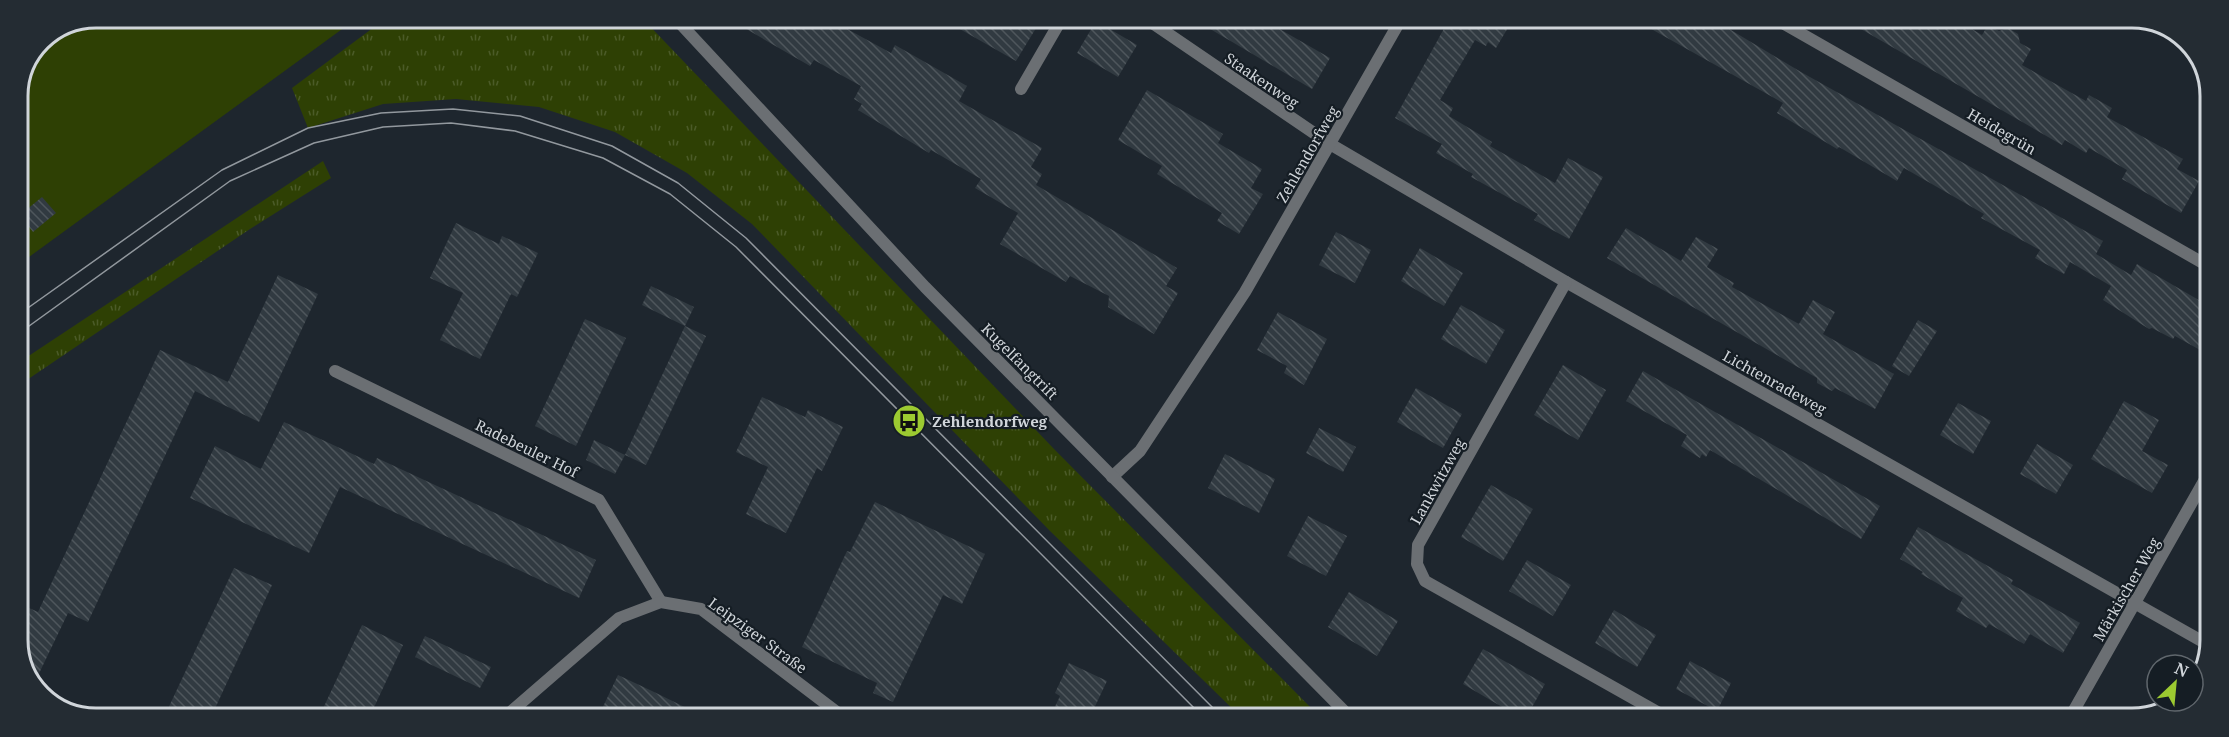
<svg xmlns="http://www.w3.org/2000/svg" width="2229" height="737" font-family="'Noto Serif',serif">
<defs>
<pattern id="grass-tufts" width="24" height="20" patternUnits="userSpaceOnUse" patternTransform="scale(1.5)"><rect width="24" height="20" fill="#2e4004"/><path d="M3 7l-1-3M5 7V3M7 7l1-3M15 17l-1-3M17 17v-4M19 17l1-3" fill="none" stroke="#4b5b28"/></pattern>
<pattern id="building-back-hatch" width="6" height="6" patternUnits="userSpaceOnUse" patternTransform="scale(1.5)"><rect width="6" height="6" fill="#313a41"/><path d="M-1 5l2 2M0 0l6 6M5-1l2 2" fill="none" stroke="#4e565c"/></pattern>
</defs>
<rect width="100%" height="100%" fill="#1e262e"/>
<!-- grass -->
<g fill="url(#grass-tufts)">
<polygon points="385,19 643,19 1054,449 1320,717 1241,717 1050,531 752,224 687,173 615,132 539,107 456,99 383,104 308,128 292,88"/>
<polygon points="323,161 331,178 250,229 18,386 18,363"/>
</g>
<!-- green -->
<polygon fill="#2e4004" points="97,18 356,19 18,265 18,92 41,41"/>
<!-- building -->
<g fill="url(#building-back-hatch)">
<polygon points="729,19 829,19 891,53 895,45 967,86 959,101 1042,148 1031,167 1042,174 1036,185 1177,268 1166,286 1178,293 1154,334 1108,307 1109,296 1070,276 1066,282 1000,244 1018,213 975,188 981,179 931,150 929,153 858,110 862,104 854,99 861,86 814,60 810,66"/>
<polygon points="944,20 1041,20 1016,61"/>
<polygon points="1195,20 1264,20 1330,58 1312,89"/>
<polygon points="1096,21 1137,45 1118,77 1077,53"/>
<polygon points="1442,21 1512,21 1496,48 1488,42 1486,46 1475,40 1440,100 1453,108 1449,116 1492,142 1490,146 1555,183 1568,158 1603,177 1569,239 1534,220 1538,214 1471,177 1473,174 1436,153 1442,144 1395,118 1447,23"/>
<polygon points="1637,21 1716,21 1801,72 2103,241 2096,254 2131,275 2137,264 2209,306 2209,355 2175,336 2173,339 2152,328 2149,329 2103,300 2111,286 2070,262 2064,274 2035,258 2040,250 1981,218 1984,214 1904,168 1897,181 1839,147 1837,149 1777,113 1783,103"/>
<polygon points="1847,21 1960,22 1982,35 1988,25 1999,31 2008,28 2018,34 2020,43 2031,49 2022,65 2086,101 2089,95 2112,108 2107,117 2183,159 2177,169 2199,181 2181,213 2122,179 2127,170 2089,148 2086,153 2065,140 2062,145"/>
<polygon points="1147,90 1223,134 1218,143 1262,169 1251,188 1263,194 1239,234 1217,221 1222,213 1157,174 1162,166 1118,140"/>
<polygon points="42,197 56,213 33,232 20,215"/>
<polygon points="456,223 499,244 502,236 538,253 517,297 511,294 480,359 440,340 463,293 430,278"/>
<polygon points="1626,228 1681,261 1696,237 1718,249 1707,267 1734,283 1732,287 1799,324 1813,300 1835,312 1823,334 1894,374 1875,409 1835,388 1832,391 1817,383 1817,378 1607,258"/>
<polygon points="1336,232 1371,250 1355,283 1319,265"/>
<polygon points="1420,248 1463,273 1444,306 1401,281"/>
<polygon points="278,275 318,294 259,422 195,391 88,622 68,613 33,686 18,646 18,603 38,612 160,350 228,382"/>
<polygon points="651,286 694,307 685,326 642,305"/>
<polygon points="1461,305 1505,330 1486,364 1441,339"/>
<polygon points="1278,312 1327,339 1304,385 1284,373 1287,366 1257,350"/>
<polygon points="585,319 626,338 576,446 535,426"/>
<polygon points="1918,320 1937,331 1909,376 1892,366"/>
<polygon points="685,326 706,336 646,465 625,455"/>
<polygon points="1563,365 1606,390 1578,440 1534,415"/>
<polygon points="1643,371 1880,506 1861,539 1710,450 1706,457 1702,454 1700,458 1681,446 1687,435 1626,401"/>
<polygon points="1416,388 1462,414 1443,448 1397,422"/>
<polygon points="762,397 805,417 808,410 843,427 822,471 817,468 786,533 746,514 768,467 736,452"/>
<polygon points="2124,401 2159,420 2142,451 2168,465 2152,493 2091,459"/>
<polygon points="1958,403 1991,421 1973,454 1940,435"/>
<polygon points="284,422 374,464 377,458 596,560 579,598 340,487 309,553 190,498 215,446 261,469"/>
<polygon points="1319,428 1356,447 1343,472 1306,453"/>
<polygon points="594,440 625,455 615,474 586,460"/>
<polygon points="2037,444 2073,465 2056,494 2020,474"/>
<polygon points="1225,454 1275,479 1259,513 1208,488"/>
<polygon points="1491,485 1533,509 1503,561 1461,537"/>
<polygon points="875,502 985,554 962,604 943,595 893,702 873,693 877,683 802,647 847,551 850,552"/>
<polygon points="1308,516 1347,536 1326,576 1287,556"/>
<polygon points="1918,527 2013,580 2011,584 2080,623 2063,653 2030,634 2024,644 1989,624 1986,628 1956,611 1963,598 1921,574 1923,572 1900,559"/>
<polygon points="1527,560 1571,585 1553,616 1509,591"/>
<polygon points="234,568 272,585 212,715 165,715"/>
<polygon points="1349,592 1398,621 1377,656 1328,627"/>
<polygon points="1614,610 1656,635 1637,667 1595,643"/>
<polygon points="362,625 403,645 370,716 320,715"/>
<polygon points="425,636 491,667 480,688 415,657"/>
<polygon points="1483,649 1545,684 1526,718 1521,718 1463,684"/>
<polygon points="1690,661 1731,683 1717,711 1676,689"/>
<polygon points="1069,663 1107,681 1090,717 1050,717 1060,696 1055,693"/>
<polygon points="618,675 652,691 703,716 613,716 601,711"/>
</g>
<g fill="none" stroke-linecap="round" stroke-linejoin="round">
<!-- minor -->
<g stroke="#6b6f73" stroke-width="12">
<polyline points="1148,20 1330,144 1566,282 2207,644"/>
<polyline points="1779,21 2210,267"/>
<polyline points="1021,89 1061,20"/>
<polyline points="1566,282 1418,545 1417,564 1425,581 1668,718"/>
<polyline points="335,371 599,500 661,602"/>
<polyline points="1112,477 1140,451 1245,292 1400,21"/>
<polyline points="506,716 619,618 661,602 701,609 842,716"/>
<polyline points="2069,719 2208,474"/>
</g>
<!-- tertiary -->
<polyline stroke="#6b6f73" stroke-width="12" points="676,19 925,287 1350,717"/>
<!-- tram -->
<g stroke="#92989e" stroke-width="1.5">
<polyline points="18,315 222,170 308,128 381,113 453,109 520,116 612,146 678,183 746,238 1222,717"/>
<polyline points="18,334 230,181 314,143 383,127 451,123 515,131 603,158 670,194 736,247 1203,717"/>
</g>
</g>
<!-- icons -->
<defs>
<g id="bus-disc" transform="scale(1.725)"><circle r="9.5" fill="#9cca31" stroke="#151d24"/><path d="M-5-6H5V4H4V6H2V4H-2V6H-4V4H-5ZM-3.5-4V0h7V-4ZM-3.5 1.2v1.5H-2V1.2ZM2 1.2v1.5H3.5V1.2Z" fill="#111"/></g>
</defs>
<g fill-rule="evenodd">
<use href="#bus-disc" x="909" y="421"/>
</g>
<g text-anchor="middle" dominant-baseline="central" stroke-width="4.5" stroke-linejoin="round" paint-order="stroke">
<!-- street labels -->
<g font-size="15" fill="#d0d5da" stroke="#151d24">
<text transform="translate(1262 80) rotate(34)">Staakenweg</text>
<text transform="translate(2002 131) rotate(30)">Heidegrün</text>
<text transform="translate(1307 154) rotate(-60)">Zehlendorfweg</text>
<text transform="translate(1020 361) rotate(45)">Kugelfangtrift</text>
<text transform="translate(1775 382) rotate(29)">Lichtenradeweg</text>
<text transform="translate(527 448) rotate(26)">Radebeuler Hof</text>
<text transform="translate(1437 481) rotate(-61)">Lankwitzweg</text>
<text transform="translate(2126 589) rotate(-60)">Märkischer Weg</text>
<text transform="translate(758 635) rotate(36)">Leipziger Straße</text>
</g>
<!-- poi labels -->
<g font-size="15" font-weight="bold" fill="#d0d5da" stroke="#151d24" text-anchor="start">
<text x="932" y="421">Zehlendorfweg</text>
</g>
</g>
<!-- crop -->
<path d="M0 0H2229V737H0ZM96 28H2132A68 68 0 0 1 2200 96V640A68 68 0 0 1 2132 708H96A68 68 0 0 1 28 640V96A68 68 0 0 1 96 28Z" fill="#242c33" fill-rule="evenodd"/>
<path fill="none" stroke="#d0d5da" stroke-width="3" d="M96 28H2132A68 68 0 0 1 2200 96V640A68 68 0 0 1 2132 708H96A68 68 0 0 1 28 640V96A68 68 0 0 1 96 28Z"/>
<!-- north arrow -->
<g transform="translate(2175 683) rotate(26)"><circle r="28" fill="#151d24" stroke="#60676d" stroke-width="1.5"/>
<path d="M0-4.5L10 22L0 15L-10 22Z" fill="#9cca31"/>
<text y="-9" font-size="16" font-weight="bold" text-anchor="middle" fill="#d0d5da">N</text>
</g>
</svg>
